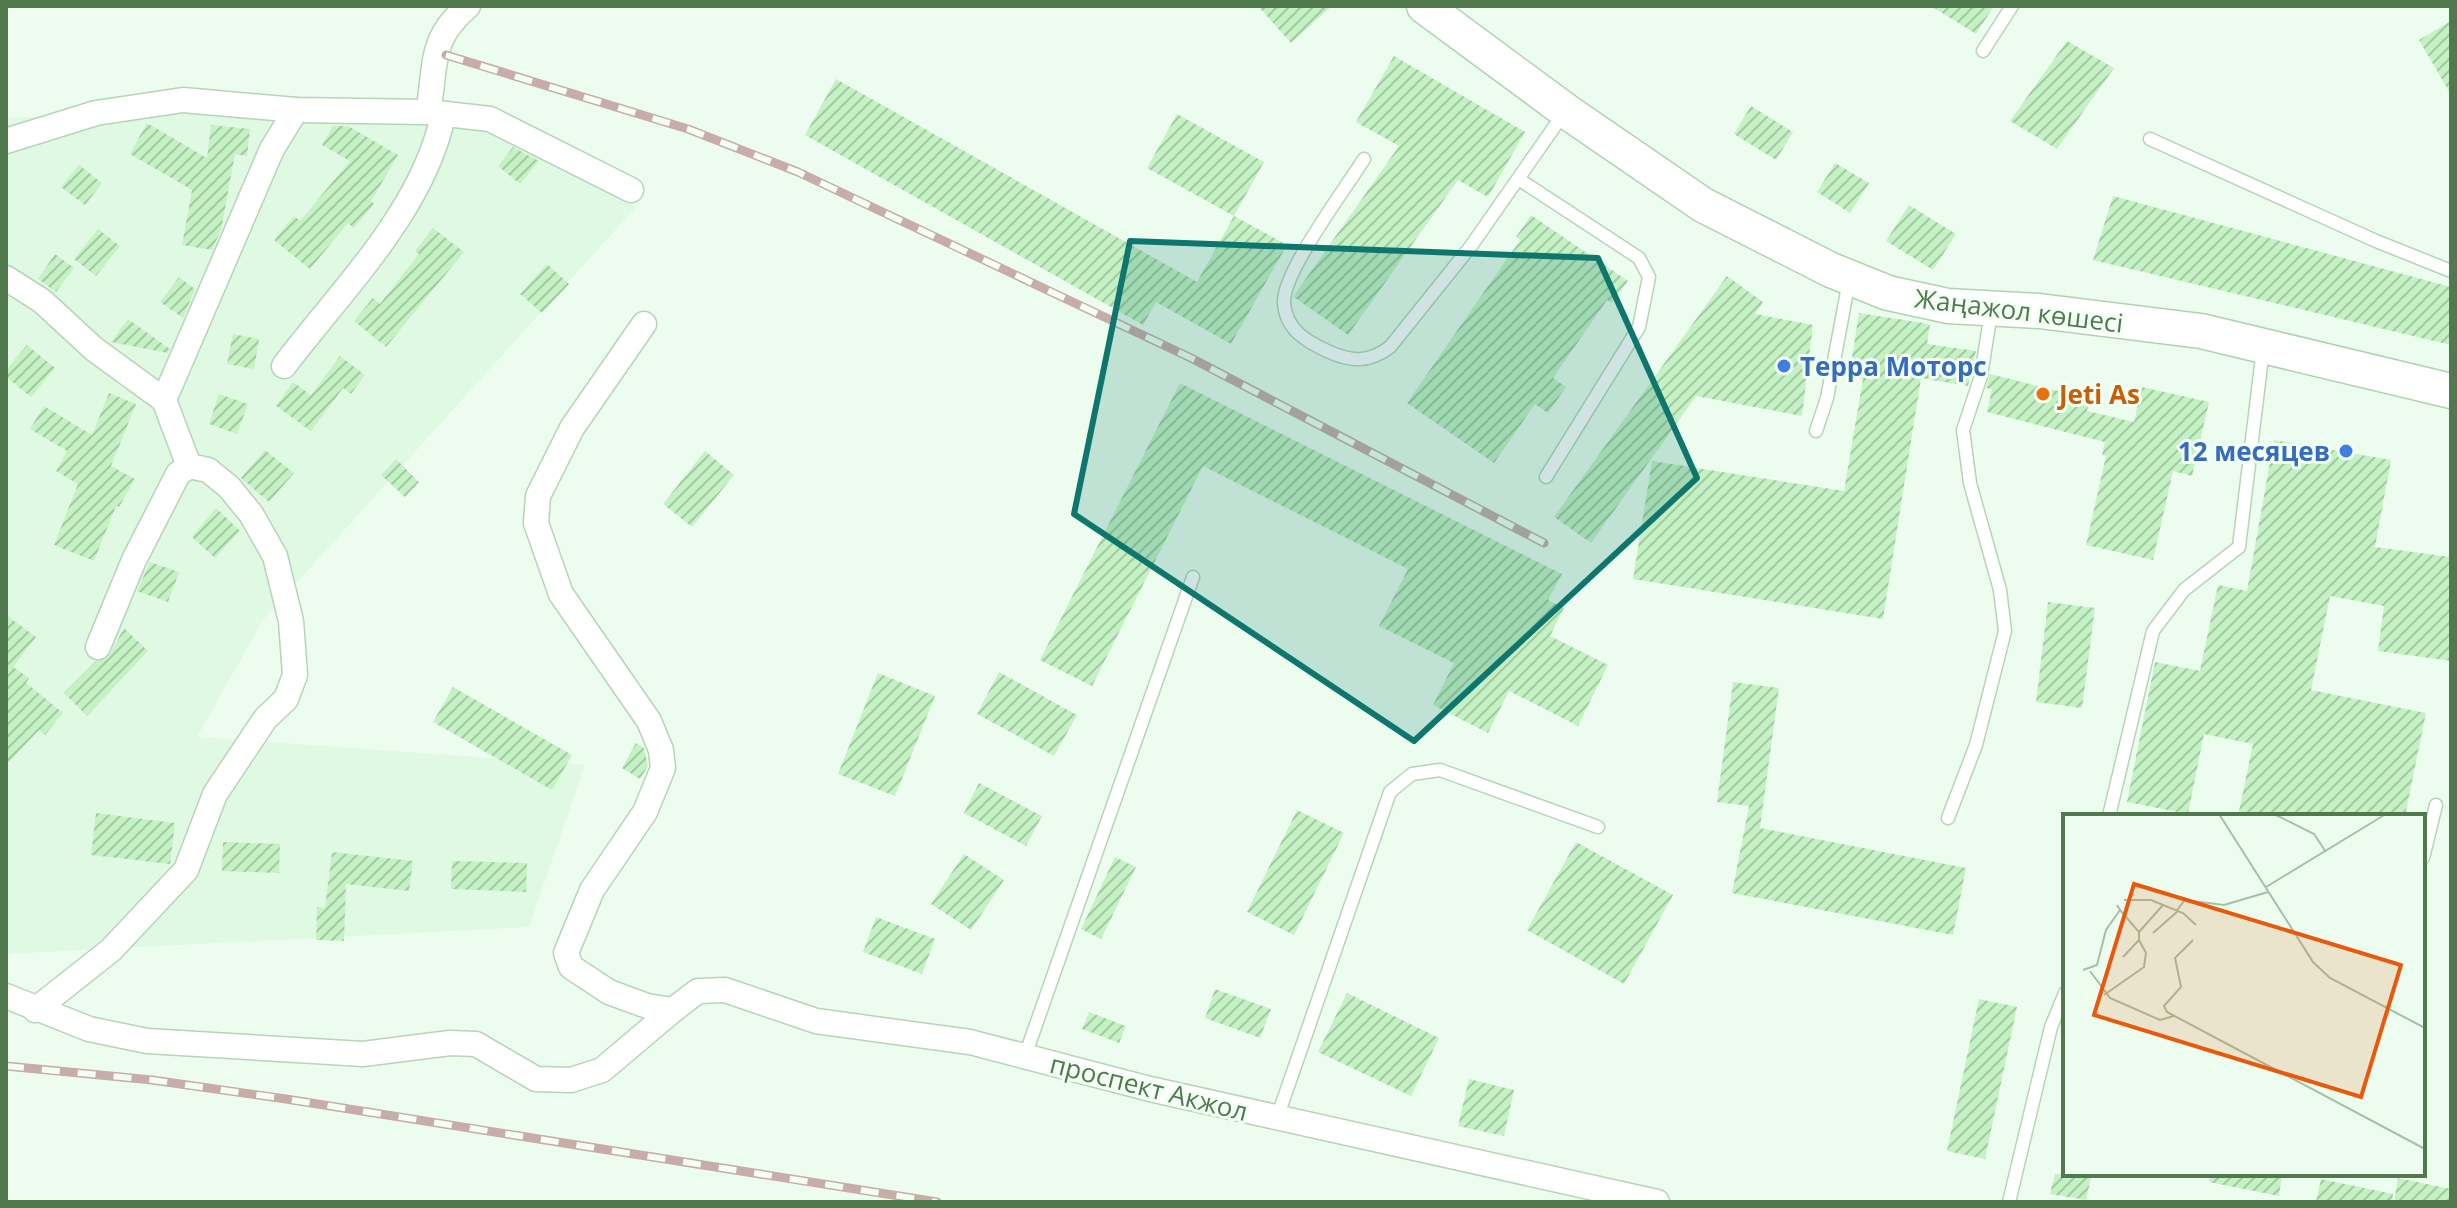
<svg xmlns="http://www.w3.org/2000/svg" width="2457" height="1208" font-family="'Open Sans',sans-serif">
<defs>
<pattern id="building-hatch" width="6" height="6" patternUnits="userSpaceOnUse" patternTransform="scale(2)"><rect width="6" height="6" fill="#c5f2c4"/><path d="M-1 1l2-2M0 6l6-6M5 7l2-2" fill="none" stroke="#a2c9a1"/></pattern>
</defs>
<rect width="100%" height="100%" fill="#ecfdef"/>
<!-- residential -->
<polygon fill="#e0f9e3" points="428,97 636,207 263,620 197,737 585,765 529,927 6,954 6,118"/>
<!-- building -->
<g fill="url(#building-hatch)">
<polygon points="1258,6 1332,6 1291,43"/>
<polygon points="1931,6 1994,6 1976,34"/>
<polygon points="2451,21 2451,95 2419,40"/>
<polygon points="2067,41 2114,68 2057,149 2010,121"/>
<polygon points="1394,56 1525,132 1488,197 1458,180 1348,335 1294,297 1295,294 1399,146 1356,122"/>
<polygon points="836,79 1197,282 1234,216 1287,245 1231,344 1156,302 1143,325 805,135"/>
<polygon points="1751,106 1793,132 1776,160 1734,134"/>
<polygon points="1177,114 1264,162 1234,216 1147,168"/>
<polygon points="147,123 207,158 211,125 250,129 247,156 235,154 221,230 212,250 182,245 192,190 130,154"/>
<polygon points="333,126 348,126 398,155 371,201 374,204 354,228 348,223 310,269 274,240 294,216 300,221 350,161 322,145"/>
<polygon points="513,147 539,161 520,184 498,166"/>
<polygon points="1835,163 1869,183 1850,213 1817,192"/>
<polygon points="79,165 102,183 85,205 61,187"/>
<polygon points="2113,196 2451,287 2451,345 2093,260"/>
<polygon points="1909,205 1956,234 1933,270 1886,241"/>
<polygon points="1531,215 1628,281 1612,303 1607,300 1553,378 1566,387 1548,413 1535,404 1494,463 1407,403 1520,240 1516,237"/>
<polygon points="433,228 464,252 386,347 354,321 373,298 380,304 419,254 415,251"/>
<polygon points="98,229 120,246 96,276 74,259"/>
<polygon points="55,254 74,268 56,292 38,279"/>
<polygon points="547,264 569,284 542,313 520,294"/>
<polygon points="1727,276 1763,302 1755,314 1813,325 1802,416 1696,396 1591,543 1554,517"/>
<polygon points="179,277 195,289 183,318 160,302"/>
<polygon points="1859,313 1930,324 1927,344 1976,351 1968,386 1921,378 1883,619 1633,579 1652,461 1844,491 1863,379 1849,377"/>
<polygon points="128,319 170,349 168,353 111,342"/>
<polygon points="233,334 259,339 254,369 227,364"/>
<polygon points="27,345 55,368 31,397 6,377 6,370"/>
<polygon points="340,356 365,375 351,394 343,388 311,431 276,406 293,382 311,395"/>
<polygon points="1990,374 2090,399 2087,411 2134,422 2142,387 2209,402 2192,476 2173,471 2153,560 2086,545 2106,456 2102,455 2105,442 1987,412 1992,389 1986,388"/>
<polygon points="1180,383 1562,574 1548,600 1564,608 1550,636 1608,665 1578,726 1509,691 1488,733 1433,705 1454,663 1379,626 1408,569 1203,466 1092,686 1040,660"/>
<polygon points="109,393 136,404 111,466 135,479 119,507 116,506 94,561 54,545 78,484 56,471 67,451 30,429 44,406 92,435"/>
<polygon points="219,394 248,404 237,434 209,424"/>
<polygon points="2274,440 2391,460 2375,547 2451,557 2451,661 2378,651 2384,606 2330,596 2311,690 2426,713 2405,816 2238,816 2253,744 2204,734 2188,814 2127,802 2155,662 2200,671 2218,585 2247,591"/>
<polygon points="265,450 294,473 269,502 241,478"/>
<polygon points="705,451 734,475 692,527 663,504"/>
<polygon points="396,459 419,482 405,497 381,475"/>
<polygon points="216,508 240,531 215,558 192,537"/>
<polygon points="150,562 179,572 168,602 137,591"/>
<polygon points="2048,602 2095,608 2082,708 2036,702"/>
<polygon points="6,615 36,637 13,667 29,678 26,683 63,713 45,735 39,730 6,765"/>
<polygon points="124,628 148,651 87,716 64,693 96,661 108,658"/>
<polygon points="999,672 1077,715 1054,756 977,714"/>
<polygon points="878,673 935,696 895,796 838,774"/>
<polygon points="1733,682 1779,688 1760,828 1966,868 1953,935 1732,893 1749,806 1717,802"/>
<polygon points="453,687 572,755 552,790 433,722"/>
<polygon points="636,743 644,748 648,766 640,779 622,768"/>
<polygon points="979,783 1042,816 1026,846 964,813"/>
<polygon points="1297,810 1344,833 1294,935 1247,912"/>
<polygon points="96,813 175,823 170,864 91,855"/>
<polygon points="223,842 280,844 279,873 222,871"/>
<polygon points="1576,842 1673,895 1624,984 1527,930"/>
<polygon points="332,852 413,861 409,891 346,884 344,941 316,940 317,907 325,908"/>
<polygon points="964,854 1004,880 971,930 931,904"/>
<polygon points="1115,857 1136,867 1101,939 1081,929"/>
<polygon points="452,861 527,863 526,892 451,889"/>
<polygon points="876,917 935,939 922,974 863,952"/>
<polygon points="1215,989 1271,1009 1260,1038 1205,1018"/>
<polygon points="1347,993 1439,1038 1411,1096 1318,1052"/>
<polygon points="1979,999 2017,1007 1985,1159 1947,1151"/>
<polygon points="1089,1012 1126,1026 1119,1043 1082,1029"/>
<polygon points="1469,1079 1514,1090 1504,1136 1458,1126"/>
<polygon points="2055,1174 2092,1174 2086,1200 2050,1194"/>
<polygon points="2210,1174 2282,1174 2279,1196 2209,1182"/>
<polygon points="2398,1178 2451,1189 2451,1202 2394,1202"/>
<polygon points="2321,1179 2393,1194 2392,1202 2316,1202"/>
</g>
<g fill="none" stroke-linecap="round" stroke-linejoin="round">
<!-- lane casing -->
<g stroke="#b6d4b7" stroke-width="15">
<g id="lane">
<polyline points="1983,51 2012,6"/>
<polyline points="2150,139 2376,241 2451,271"/>
<path d="M1364,159C1346,188 1282,273 1284,303C1286,330 1306,341 1327,351C1351,362 1369,363 1390,347L1471,246L1564,113"/>
<polyline points="1520,180 1639,258 1649,277 1639,327 1546,477"/>
<polyline points="1816,431 1827,398 1849,281"/>
<polyline points="2109,816 2153,631 2184,590 2239,547 2263,349"/>
<polyline points="1948,818 1976,745 2005,631 2000,590 1970,483 1963,430 1981,376 1991,312"/>
<polyline points="2423,858 2436,805"/>
<polyline points="1025,1056 1193,577"/>
<polyline points="1277,1118 1390,792 1412,774 1440,770 1598,827"/>
<polyline points="2009,1202 2051,1027 2065,993"/>
</g>
</g>
<!-- street casing -->
<g stroke="#b6d4b7" stroke-width="27">
<g id="street">
<path d="M428,112C437,63 428,40 468,6"/>
<polyline points="6,141 96,113 183,100 296,110 428,112 490,119 631,190"/>
<polyline points="6,278 42,301 94,349 164,400 189,466 178,474 134,560 98,647"/>
<polyline points="644,324 572,428 538,496 536,523 561,594 649,721 661,750 663,768 645,812 592,890 566,953 571,967 609,992 647,1006 673,1010 698,991 725,990 816,1021 970,1042 1150,1089 1657,1202"/>
<path d="M284,366C342,289 422,212 443,116"/>
<polyline points="164,400 272,149 296,110"/>
<polyline points="6,996 89,1029 147,1041 363,1054 450,1043 476,1044 536,1079 571,1080 602,1070 673,1010"/>
<polyline points="35,1010 111,950 186,870 215,794 265,719 286,699 295,675 291,621 275,556 251,514 229,487 208,470 189,466"/>
</g>
</g>
<!-- secondary casing -->
<g stroke="#afd3af" stroke-width="37">
<polyline id="secondary" points="1424,6 1566,111 1703,205 1831,270 1888,293 1948,306 2039,311 2201,331 2451,391"/>
</g>
<!-- lane -->
<use href="#lane" stroke="#fff" stroke-width="12"/>
<!-- street -->
<use href="#street" stroke="#fff" stroke-width="24"/>
<!-- secondary -->
<use href="#secondary" stroke="#fff" stroke-width="34"/>
<!-- rail casing -->
<g stroke="#c8aca8" stroke-width="9">
<g id="rail">
<polyline points="446,55 688,129 798,172 1191,358 1544,543"/>
<polyline points="6,1066 152,1080 286,1099 937,1202"/>
</g>
</g>
<!-- rail -->
<use href="#rail" stroke="#f3fff5" stroke-width="6" stroke-dasharray="18" stroke-linecap="butt"/>
</g>
<!-- marked area -->
<path fill="#0f766e" fill-opacity="0.2" stroke="#0f766e" stroke-width="6" stroke-linejoin="round" d="M1130,241L1598,258L1697,478L1414,741L1074,514Z"/>
<!-- markers -->
<g fill="#3f7fe0" stroke="#f3fff5" stroke-width="3">
<circle cx="1784" cy="366" r="8"/>
<circle cx="2346" cy="451" r="8"/>
</g>
<circle fill="#e8710a" stroke="#f3fff5" stroke-width="3" cx="2043" cy="394" r="8"/>
<g text-anchor="middle" dominant-baseline="central" stroke-width="6" stroke-linejoin="round" paint-order="stroke">
<!-- street labels -->
<g font-size="26" fill="#51794e" stroke="#f3fff5">
<text transform="translate(2019 310) rotate(7)">Жаңажол көшесі</text>
<text transform="translate(1149 1087) rotate(14)">проспект Акжол</text>
</g>
<!-- shop labels -->
<g font-size="26" font-weight="bold" fill="#366cbe" stroke="#f3fff5" text-anchor="start">
<text x="1800" y="366">Терра Моторс</text>
<text x="2330" y="451" text-anchor="end">12 месяцев</text>
</g>
<!-- food labels -->
<g font-size="26" font-weight="bold" fill="#c56008" stroke="#f3fff5" text-anchor="start">
<text x="2059" y="394">Jeti As</text>
</g>
</g>
<!-- overview -->
<g transform="translate(2063 814)">
<rect width="362" height="362" fill="#ecfdef"/>
<path fill="none" stroke="#a5c0a5" stroke-width="2" d="M156,0L250,148L267,164L362,214M211,0L251,20L263,38M203,73L323,0M61,86H88L120,99L133,111M57,96L76,118V126L60,143M114,96L122,86L161,91L205,78M76,118L100,91M90,119L115,97M130,126L112,144L118,173L101,192L104,198L362,335M20,156L34,151L43,116L57,96L54,91M27,157L47,184L97,206L111,202M41,181L81,153L83,139L76,126"/>
<path fill="#e8590c" fill-opacity="0.15" stroke="#e8590c" stroke-width="4" d="M71,70L338,151L298,283L31,201Z"/>
<rect width="362" height="362" fill="none" stroke="#51794e" stroke-width="4"/>
</g>
<!-- border -->
<rect width="2457" height="1208" fill="none" stroke="#51794e" stroke-width="16"/>
</svg>
